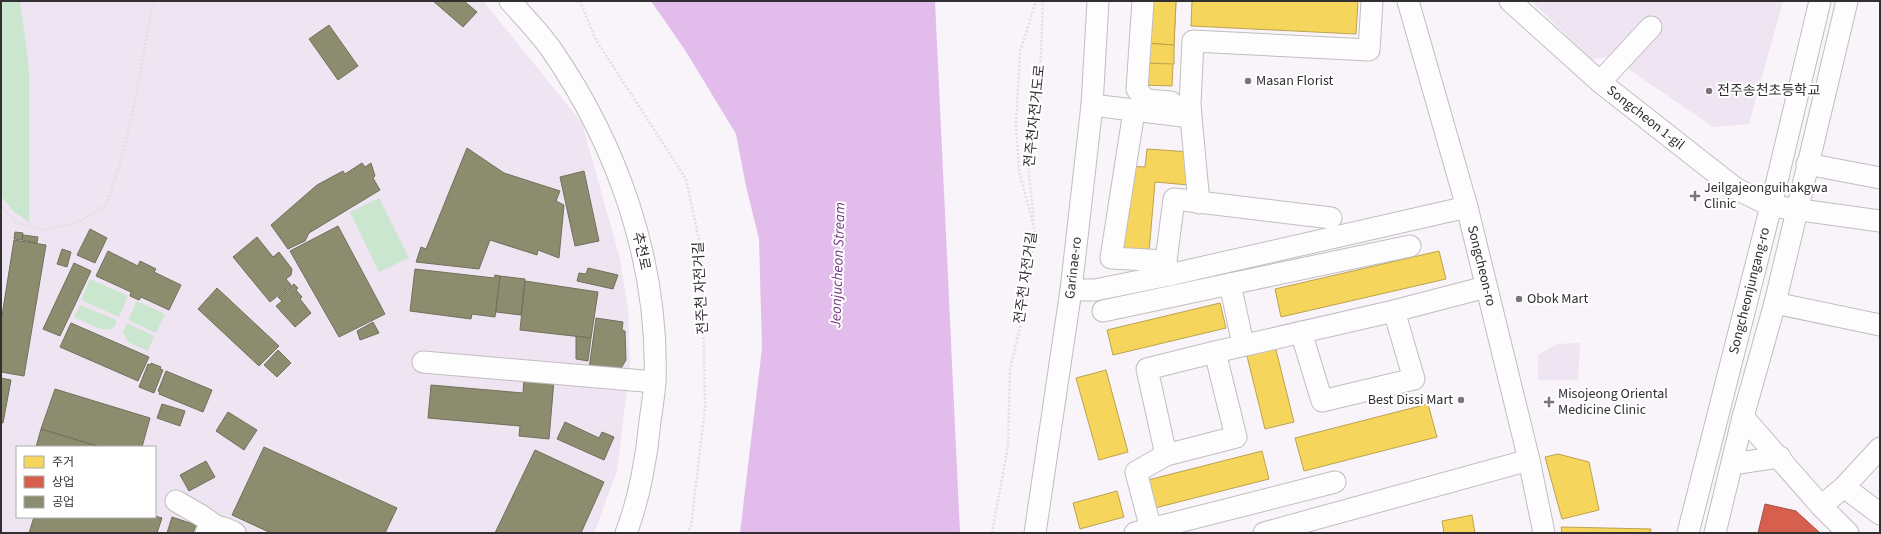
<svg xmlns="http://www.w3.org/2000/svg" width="1881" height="534" font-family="'Source Sans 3','Noto Sans KR',sans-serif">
<rect width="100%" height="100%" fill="#f9f3fa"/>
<!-- built -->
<g fill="#efe4f1" fill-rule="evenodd">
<path d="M1,1H483L582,123L620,259L628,308L630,365L617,471L594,533H1ZM17,447H155V517H17Z"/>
<polygon points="1531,1 1783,1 1749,124 1713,127 1611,57 1591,59"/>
<polygon points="1580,343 1578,380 1538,380 1538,355 1556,344"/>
</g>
<!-- green -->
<g fill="#cae6cf">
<polygon points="1,1 20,1 29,69 29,222 14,212 1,196"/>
<polygon points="379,198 409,258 379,272 350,212"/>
<polygon points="90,279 128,296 119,317 81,300"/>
<polygon points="137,301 165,314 156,333 128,320"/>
<path d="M80,305L116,320V325C107,337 85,321 74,317Z"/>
<polygon points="127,323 154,336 148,351 128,342 123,332"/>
</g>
<!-- water -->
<polygon fill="#e2bdeb" points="651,1 935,1 960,533 740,533 762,348 759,239 746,186 736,134 685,50"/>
<!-- homes -->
<g fill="#f6d55c" stroke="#bba350">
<polygon points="1146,1 1176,1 1172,86 1142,85"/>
<polygon points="1146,1 1176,1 1174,45 1144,43"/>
<polygon points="1192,1 1358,1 1356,34 1191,26"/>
<polygon points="1144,43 1174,45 1174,64 1143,63"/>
<polygon points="1147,149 1191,152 1189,185 1155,182 1149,252 1123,251 1128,166 1145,167"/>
<polygon points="1439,251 1446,279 1281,317 1275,289"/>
<polygon points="1220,303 1226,328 1113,355 1107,330"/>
<polygon points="1274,342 1294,422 1265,429 1245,348"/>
<polygon points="1106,370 1128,452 1099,460 1076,378"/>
<polygon points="1428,404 1437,437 1304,471 1295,438"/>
<polygon points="1262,451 1269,479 1147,510 1140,482"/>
<polygon points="1558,454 1589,462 1599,510 1562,519 1545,457"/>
<polygon points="1117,491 1124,517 1080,529 1073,503"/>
<polygon points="1472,515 1475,533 1444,533 1442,521"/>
<polygon points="1561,527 1651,529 1650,533 1562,533"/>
</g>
<!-- shops -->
<polygon fill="#d6604d" stroke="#a55145" points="1765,504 1796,511 1820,533 1758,533"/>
<!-- industry -->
<g fill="#8c8c6e" stroke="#71705c">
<polygon points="433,1 464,1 477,12 463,27"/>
<polygon points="329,25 358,66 338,80 309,39"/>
<polygon points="467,148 504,173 560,191 556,201 564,205 559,258 538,250 537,255 490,240 479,269 416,262 421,247 426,249"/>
<polygon points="362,163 365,167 371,163 375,176 373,178 380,190 309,233 305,241 288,249 271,225 317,185 343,171 345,174"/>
<polygon points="584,171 599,241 575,246 560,177"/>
<polygon points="338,226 385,314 339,337 290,251"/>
<polygon points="90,229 107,238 95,263 77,255"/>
<polygon points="15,232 23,233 22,240 14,239"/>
<polygon points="23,235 38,237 37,243 22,240"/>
<polygon points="257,237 273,257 279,252 292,269 291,275 286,279 291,285 270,302 233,257"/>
<polygon points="14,240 46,245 24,376 1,372 1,322"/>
<polygon points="62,249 71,252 67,267 57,264"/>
<polygon points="108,251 138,266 140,261 156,269 154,272 181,285 169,310 141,297 139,300 130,296 131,292 96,276"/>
<polygon points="74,263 91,271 60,336 43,329"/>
<polygon points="588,268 618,275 613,289 577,281 579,273 586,274"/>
<polygon points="415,269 494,278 495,275 500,276 495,317 472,314 471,319 410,311"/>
<polygon points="500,276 525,279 521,315 496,312"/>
<polygon points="525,281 598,292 591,338 520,330"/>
<polygon points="294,284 298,288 296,290 302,297 300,299 311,313 295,327 276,306 282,301 278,297"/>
<polygon points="217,288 279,346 259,366 198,309"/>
<polygon points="596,318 623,322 622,330 625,331 626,360 620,370 589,369"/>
<polygon points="373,322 379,333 360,340 357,331"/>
<polygon points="71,323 149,357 138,381 60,347"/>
<polygon points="576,336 591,338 588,361 576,359"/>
<polygon points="278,350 291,363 277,377 264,365"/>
<polygon points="151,363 161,367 160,369 163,370 154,393 139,387 148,364 151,365"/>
<polygon points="166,371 212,390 203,412 159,394 160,392 158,391"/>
<polygon points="1,378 11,380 3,423 1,423"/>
<polygon points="524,378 554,380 549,439 519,436 520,426 428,418 431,385 523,393"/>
<polygon points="55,389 150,418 142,447 100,447 41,429"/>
<polygon points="162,404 185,411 180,426 157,418"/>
<polygon points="228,412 257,430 244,450 216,431"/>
<polygon points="565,422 599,438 602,432 614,437 604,460 557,439"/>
<polygon points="41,429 100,447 36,447"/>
<polygon points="264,447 397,508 385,533 271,533 232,515"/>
<polygon points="535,450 604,482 581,533 495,533"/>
<polygon points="206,461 215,477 189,491 180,475"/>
<polygon points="155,516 162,518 157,533 29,533 34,517"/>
<polygon points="172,517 196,525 193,533 167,533"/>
</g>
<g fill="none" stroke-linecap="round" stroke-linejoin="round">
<!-- minor casing -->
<g stroke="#c1bdc1" stroke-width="23">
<g id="minor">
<path d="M510,1C524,17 539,32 551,49C618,146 659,263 655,382C654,395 652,408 650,421C647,456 639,500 626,533"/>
<polyline points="1143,1 1137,89 1145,100 1171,102"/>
<path id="s1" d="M1408,1L1467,207L1529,460L1544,533"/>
<path id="s2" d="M1510,1L1600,82L1735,188L1771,206L1880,221"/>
<polyline points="1600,82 1651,27"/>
<polyline points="1092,105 1191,117 1190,104 1193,41 1369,50 1372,1"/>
<polyline points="1134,111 1111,258 1166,261"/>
<polyline points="1191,117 1199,203"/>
<polyline points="1807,164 1880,178"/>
<polyline points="1169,275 1166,261 1174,199 1331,218"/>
<polyline points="1230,284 1410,246"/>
<polyline points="1071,290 1095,290 1169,275 1467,207"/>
<polyline points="1775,303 1880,325"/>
<polyline points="1103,311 1230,284 1243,344"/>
<polyline points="1301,332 1322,401 1414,379 1394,311"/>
<polyline points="423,362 655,382"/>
<polyline points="1743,417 1821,506 1848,533"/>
<polyline points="1166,455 1147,369 1215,352"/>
<polyline points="1732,464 1780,457"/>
<polyline points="1844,487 1880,514"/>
<polyline points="176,501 202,516 217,527"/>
<polyline points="1821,506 1844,487 1880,448"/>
<path d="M206,533C219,523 222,527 235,533"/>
<path id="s3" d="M1035,533L1071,290L1092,105L1098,1"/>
<polyline points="1135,533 1335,482"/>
<polyline points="1152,533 1136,472 1166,455 1236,437 1215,352 1394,311 1486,287"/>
<polyline points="1264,533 1529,460"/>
<path id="s4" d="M1688,533L1771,206L1820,1"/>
<polyline points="1715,533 1743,417 1775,303 1847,1"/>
</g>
</g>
<!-- path -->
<g stroke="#e0dfe1" stroke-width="2.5" stroke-dasharray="2 2" stroke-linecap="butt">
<polyline points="580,1 596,40 686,179 702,254 705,407 691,527 687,533"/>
<polyline points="1,206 17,223 45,230 81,221 107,204 123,153 135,101 153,1"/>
<polyline points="1034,221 1028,166 1039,101 1043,1"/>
<polyline points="992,533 1008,446 1010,370 1022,319 1035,231 1019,171 1016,125 1020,52 1036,1"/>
</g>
<!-- minor -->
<use href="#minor" stroke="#fefdfe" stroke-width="21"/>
</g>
<!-- markers -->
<g fill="#787479" stroke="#fff" stroke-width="1.5">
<circle cx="1248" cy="81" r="4"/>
<circle cx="1709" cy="91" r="4"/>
<path d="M1693 190h4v4h4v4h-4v4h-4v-4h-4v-4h4z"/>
<circle cx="1519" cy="299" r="4"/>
<circle cx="1461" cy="400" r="4"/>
<path d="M1547 396h4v4h4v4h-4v4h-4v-4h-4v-4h4z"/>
</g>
<g text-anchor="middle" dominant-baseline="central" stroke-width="4" stroke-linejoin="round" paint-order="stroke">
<!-- poi labels -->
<g font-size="14" fill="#322f33" stroke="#fff" text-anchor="start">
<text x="1256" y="81">Masan Florist</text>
<text x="1717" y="91">전주송천초등학교</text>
<text x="1704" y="188">Jeilgajeonguihakgwa<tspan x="1704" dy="16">Clinic</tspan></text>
<text x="1527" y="299">Obok Mart</text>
<text x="1558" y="394">Misojeong Oriental<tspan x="1558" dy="16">Medicine Clinic</tspan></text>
<text x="1453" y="400" text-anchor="end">Best Dissi Mart</text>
</g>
<!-- street labels -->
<g font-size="14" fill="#322f33" stroke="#fff">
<text transform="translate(1035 116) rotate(-84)">전주천자전거도로</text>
<text stroke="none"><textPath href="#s2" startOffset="179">Songcheon 1-gil</textPath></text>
<text transform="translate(641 251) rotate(78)">추천로</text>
<text stroke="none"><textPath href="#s1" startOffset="275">Songcheon-ro</textPath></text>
<text stroke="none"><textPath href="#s3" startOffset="268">Garinae-ro</textPath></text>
<text transform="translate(1026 278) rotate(-82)">전주천 자전거길</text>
<text transform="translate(701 288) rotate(-93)">전주천 자전거길</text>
<text stroke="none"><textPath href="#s4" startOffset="250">Songcheonjungang-ro</textPath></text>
</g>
<!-- water labels -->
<g font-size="15" font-style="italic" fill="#723781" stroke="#fff">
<text transform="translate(838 265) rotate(-88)">Jeonjucheon Stream</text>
</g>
</g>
<!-- border -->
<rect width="1881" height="534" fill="none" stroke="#322f33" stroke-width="4"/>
<!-- legend -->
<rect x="16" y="446" width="140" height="72" fill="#ffffff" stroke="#adacad"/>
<rect x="24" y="456" width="20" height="12" fill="#f6d55c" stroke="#adacad"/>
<text x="52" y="466" font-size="12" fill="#322f33">주거</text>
<rect x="24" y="476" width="20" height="12" fill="#d6604d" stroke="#adacad"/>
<text x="52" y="486" font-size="12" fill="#322f33">상업</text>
<rect x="24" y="496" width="20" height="12" fill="#8c8c6e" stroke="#adacad"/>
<text x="52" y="506" font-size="12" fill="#322f33">공업</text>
</svg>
